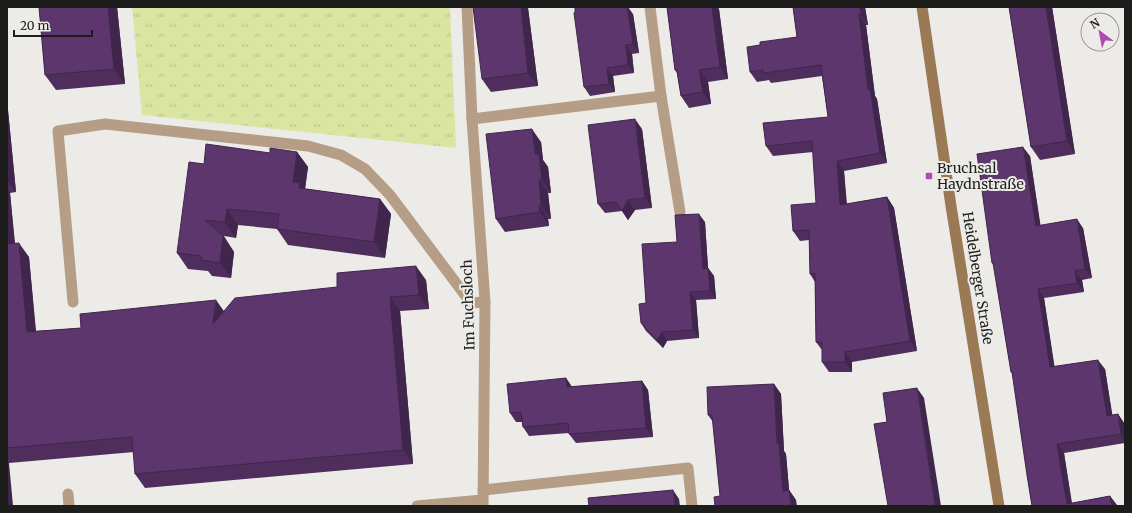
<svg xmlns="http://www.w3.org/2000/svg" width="1132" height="513" font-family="Merriweather,serif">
<defs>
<pattern id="grass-tufts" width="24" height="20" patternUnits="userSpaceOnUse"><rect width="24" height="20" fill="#dae5a2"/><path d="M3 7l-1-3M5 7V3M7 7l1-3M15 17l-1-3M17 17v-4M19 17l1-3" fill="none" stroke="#bbc48b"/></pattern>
</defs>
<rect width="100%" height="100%" fill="#ecebe8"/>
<!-- grass -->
<polygon fill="url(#grass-tufts)" points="132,7 450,7 456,148 142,115"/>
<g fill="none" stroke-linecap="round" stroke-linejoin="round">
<!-- service -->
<g stroke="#b69e86" stroke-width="11">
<polyline points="73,302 58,131 105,124 308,146 341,155 365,169 390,195 471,303 485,302"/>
<polyline points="68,494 69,506"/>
<polyline points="417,506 482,500"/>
</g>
<!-- minor -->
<g stroke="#b69e86" stroke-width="11">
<polyline points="467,7 472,119 485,302 483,506"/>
<polyline points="661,96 680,212"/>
<polyline points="472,119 661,96 650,7"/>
<polyline points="483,490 688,468 692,506"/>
</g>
<!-- secondary -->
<polyline stroke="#9b7954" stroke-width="11" points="922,7 951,206 999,506"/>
</g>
<!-- wall -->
<g fill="#4f2e5e">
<polygon points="39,7 117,7 125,84 56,90 45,75"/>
<polygon points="667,7 717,7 719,9 728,79 708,82 711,104 689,108 681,96 677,73 675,70"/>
<polygon points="793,7 865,7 868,25 866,25 875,96 877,99 887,163 844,171 847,204 887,197 894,208 917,351 852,362 852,372 829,372 822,362 822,350 816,342 815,282 810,274 809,240 800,241 793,231 816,203 813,152 773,156 766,146 828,117 822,76 771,83 769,80 757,82 750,72 760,45 797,37"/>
<polygon points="1009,7 1052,7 1075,154 1040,160 1031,147"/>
<polygon points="528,8 538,86 491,92 482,79"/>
<polygon points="575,12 633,14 639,53 632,54 634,73 613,76 615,92 590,96 584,87"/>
<polygon points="7,100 16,192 10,193 15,243 29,257 36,331 81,328 224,311 426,280 429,309 400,311 413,464 145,488 135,474 134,452 9,463 7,506"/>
<polygon points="642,129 652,208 635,210 628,220 622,211 605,213 598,204"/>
<polygon points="541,142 543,160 548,167 551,193 548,193 551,219 548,219 549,226 505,232 496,219"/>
<polygon points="297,152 308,167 305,189 380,199 391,214 385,258 288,245 277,229 238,225 236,238 224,236 234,252 231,278 212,276 208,271 188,269 177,253 204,164 270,153"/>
<polygon points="1030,156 1040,225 1083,228 1092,278 1082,280 1084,292 1044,298 1054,366 1105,369 1112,415 1118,414 1124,423 1125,429 1125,443 1064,453 1072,503 1110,496 1117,506 1032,506 1013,375 1011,372 994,266 992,263"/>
<polygon points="705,222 708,268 714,276 716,299 696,300 699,338 667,341 663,348 646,331 641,323 646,303"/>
<polygon points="566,378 572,387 642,381 648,390 653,437 576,443 569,434 569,433 529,436 523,427 522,422 516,422 510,413"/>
<polygon points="774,384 781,394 784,451 786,454 789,490 796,500 713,422 708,415"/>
</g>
<!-- shaded-wall -->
<g fill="#40264c">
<polygon points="108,7 117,7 125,84 114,69"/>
<polygon points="521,7 528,7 528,8 538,86 528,73"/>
<polygon points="627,7 628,7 633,14 639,53 633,44"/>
<polygon points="712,7 717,7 719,9 728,79 720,67"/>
<polygon points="860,7 865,7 868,25 861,15"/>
<polygon points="1046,7 1052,7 1075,154 1067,141"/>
<polygon points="859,14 866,25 875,96 877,99 887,163 880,153 868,90"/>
<polygon points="626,45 632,54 634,73 628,65"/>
<polygon points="607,68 613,76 615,92 609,84"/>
<polygon points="699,70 708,82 711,104 703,92"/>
<polygon points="7,100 16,192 7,180"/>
<polygon points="635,119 642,129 652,208 645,198"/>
<polygon points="532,129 541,142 543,160 548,167 551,193 542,180 535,154"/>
<polygon points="1023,147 1030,156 1042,235 1036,226"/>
<polygon points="297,152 308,167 305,189 310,204 293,182"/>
<polygon points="837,161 844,171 847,215 840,205"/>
<polygon points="539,180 548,193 551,219 541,206"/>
<polygon points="7,188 10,193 16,258 7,244"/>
<polygon points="887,197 894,208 917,351 910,341"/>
<polygon points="380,199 391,214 385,258 374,242"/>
<polygon points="628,200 635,210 628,220 622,211"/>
<polygon points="539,206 548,219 549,226 540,212"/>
<polygon points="227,209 238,225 236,238 225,222"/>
<polygon points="699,214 705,222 708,268 714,276 716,299 710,291 703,269"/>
<polygon points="1077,219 1083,228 1092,278 1085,269"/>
<polygon points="223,236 234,252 231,278 220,263"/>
<polygon points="19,243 29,257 37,346 27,332"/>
<polygon points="416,266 426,280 429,309 419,295"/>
<polygon points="1075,271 1082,280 1084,292 1077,283"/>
<polygon points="1038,289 1044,298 1056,376 1050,367"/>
<polygon points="690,292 696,300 699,338 693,330"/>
<polygon points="390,297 400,311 413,464 403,450"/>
<polygon points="216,300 226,314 213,324"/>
<polygon points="662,332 667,341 663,348 657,340"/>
<polygon points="845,352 852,362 852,372 845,362"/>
<polygon points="1098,360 1105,369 1114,425 1107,416"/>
<polygon points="566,378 572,387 567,387"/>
<polygon points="642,381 648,390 653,437 646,428"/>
<polygon points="774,384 781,394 784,451 786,454 790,501 783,491 777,444"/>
<polygon points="917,388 924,398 941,506 935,506"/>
<polygon points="1118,414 1124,423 1125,429 1125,440 1121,434"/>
<polygon points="1057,444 1064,453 1072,506 1067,504"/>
<polygon points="7,460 9,463 13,506 7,506"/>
<polygon points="673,490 679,499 680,506 675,506"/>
<polygon points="789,490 796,500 797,506 791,506"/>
<polygon points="1110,496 1117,505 1117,506 1112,506"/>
</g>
<!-- building -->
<g fill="#5c366d" stroke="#40264c">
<polygon points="39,7 108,7 114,69 45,75"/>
<polygon points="473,7 521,7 528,73 482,79"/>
<polygon points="575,7 627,7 633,44 626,45 628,65 607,68 609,84 584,87 574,13 575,12"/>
<polygon points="667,7 712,7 720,67 699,70 703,92 681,96 677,71 675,70"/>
<polygon points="793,7 860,7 861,15 859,14 868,90 870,89 880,153 837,161 840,205 887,197 910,341 845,352 845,362 822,362 822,342 816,342 815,273 810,274 809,230 793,231 791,205 816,203 812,141 766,146 763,123 828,117 821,65 764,73 763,70 750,72 747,47 760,45 760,42 797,37"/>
<polygon points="1009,7 1046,7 1067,141 1031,147"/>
<polygon points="635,119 645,198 628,200 622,211 616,202 598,204 588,125"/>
<polygon points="532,129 535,154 539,154 542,180 539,180 541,206 539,206 540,212 496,219 486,134"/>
<polygon points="206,144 270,153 270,148 297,152 293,182 300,183 299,188 380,199 374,242 277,229 279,214 227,209 225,222 205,220 223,236 220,263 201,260 201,256 177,253 189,162 204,164"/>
<polygon points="1023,147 1036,226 1077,219 1085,269 1075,271 1077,283 1038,289 1050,367 1098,360 1107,416 1118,414 1121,434 1057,444 1067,504 1110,496 1112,506 1032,506 1027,475 1012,372 1011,372 993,263 992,263 977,154"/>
<polygon points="699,214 703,269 708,268 710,291 690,292 693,330 662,332 657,340 641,323 639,304 646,303 642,244 677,242 675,215"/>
<polygon points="19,243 27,332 81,328 80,314 216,300 213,324 235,298 337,287 337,273 416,266 419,295 390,297 403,450 135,474 132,437 7,448 7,244"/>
<polygon points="566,378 567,387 642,381 646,428 569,434 568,423 523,427 521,412 510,413 507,384"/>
<polygon points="774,384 777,444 779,444 783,491 789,490 791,506 715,506 714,497 720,496 712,415 708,415 707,387"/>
<polygon points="917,388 935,506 888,506 874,424 887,422 883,393"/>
<polygon points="673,490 675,506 589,506 588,498"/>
</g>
<!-- markers -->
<rect fill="#ae4ab0" stroke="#ecebe8" stroke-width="1.5" x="925" y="172" width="8" height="8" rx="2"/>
<g text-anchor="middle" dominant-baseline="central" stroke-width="4" stroke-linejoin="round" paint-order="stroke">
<!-- poi labels -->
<g font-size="14" fill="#1d1d1c" stroke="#ecebe8" text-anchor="start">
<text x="937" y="168">Bruchsal<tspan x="937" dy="16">Haydnstraße</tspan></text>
</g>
<!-- street labels -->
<g font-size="14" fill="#1d1d1c" stroke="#ecebe8">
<text transform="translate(978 278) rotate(81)">Heidelberger Straße</text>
<text transform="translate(468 305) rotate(-92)">Im Fuchsloch</text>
</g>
</g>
<!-- border -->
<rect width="1132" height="513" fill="none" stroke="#1d1d1c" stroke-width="16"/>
<!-- north arrow -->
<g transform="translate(1100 32) rotate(328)"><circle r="19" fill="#ecebe8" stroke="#999996"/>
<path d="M0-3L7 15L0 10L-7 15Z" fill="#ae4ab0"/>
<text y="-6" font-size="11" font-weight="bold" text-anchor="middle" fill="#1d1d1c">N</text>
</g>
<!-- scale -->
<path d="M14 30v6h78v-6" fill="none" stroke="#1d1d1c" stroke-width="2"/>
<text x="20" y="30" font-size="12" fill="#1d1d1c" stroke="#ecebe8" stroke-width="3" paint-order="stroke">20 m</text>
</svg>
